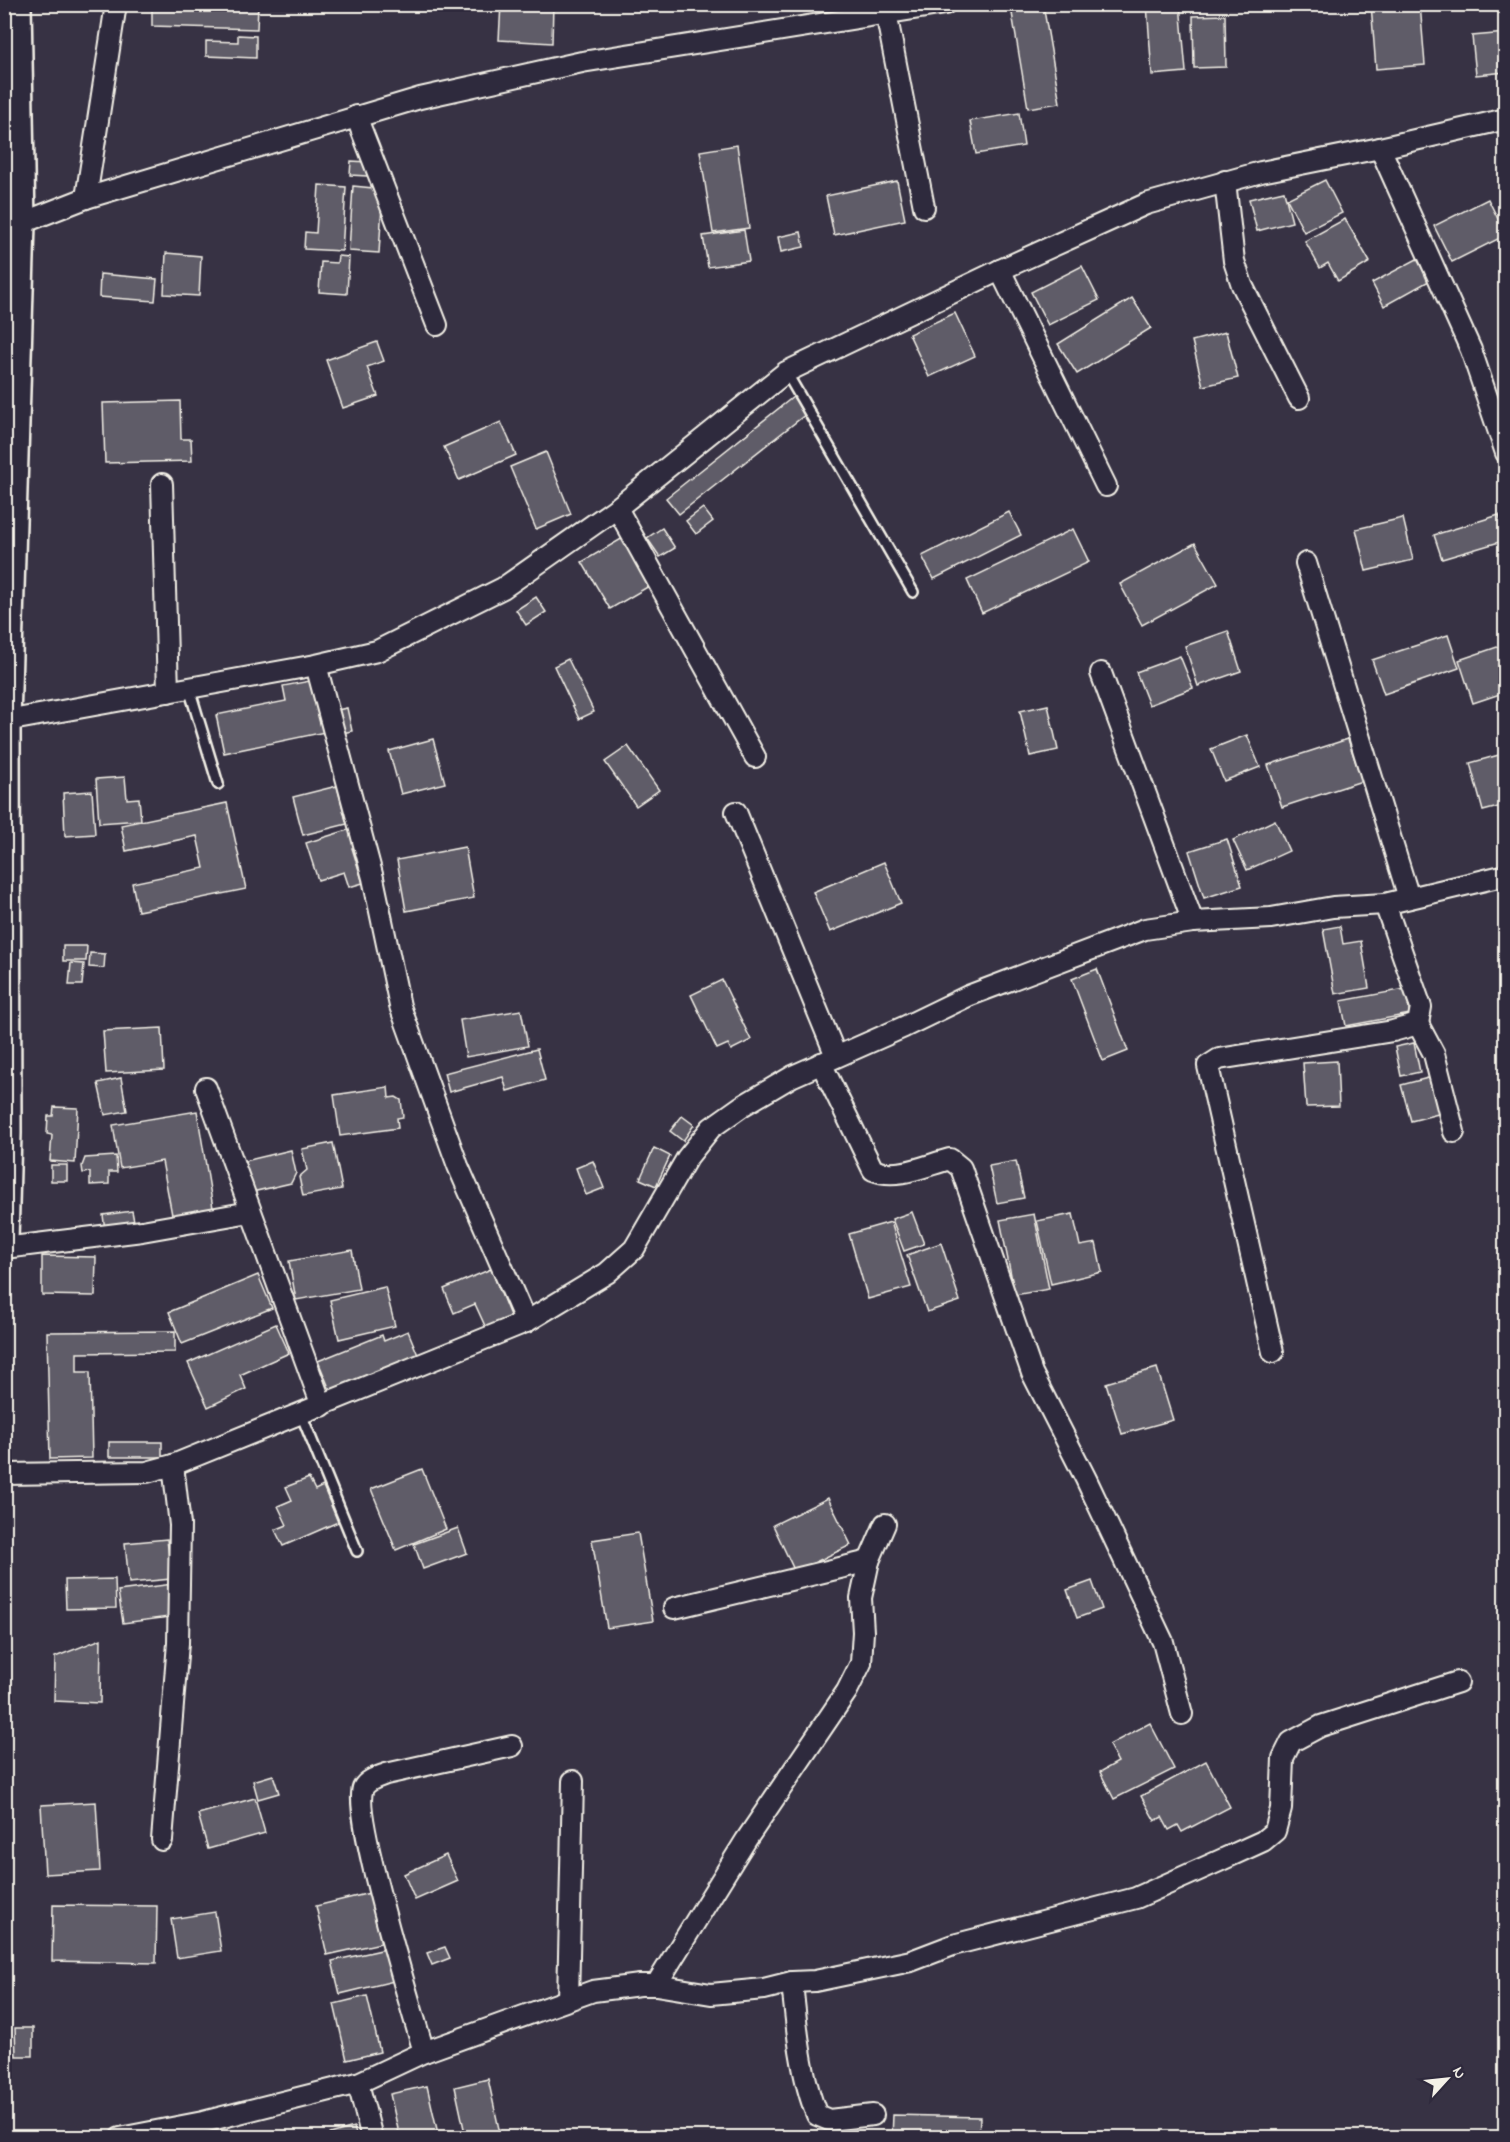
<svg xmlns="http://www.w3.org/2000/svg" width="1510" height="2142" font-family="'Indie Flower',sans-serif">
<rect width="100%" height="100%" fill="#373244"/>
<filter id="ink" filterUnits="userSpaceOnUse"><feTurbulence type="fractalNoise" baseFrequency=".0167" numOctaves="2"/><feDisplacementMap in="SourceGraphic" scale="12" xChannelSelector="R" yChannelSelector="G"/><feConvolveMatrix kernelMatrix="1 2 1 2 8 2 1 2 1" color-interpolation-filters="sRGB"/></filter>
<g filter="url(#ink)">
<!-- building -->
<g fill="#5f5c67" stroke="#f4f1e8" stroke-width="1.5">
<polygon points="152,4 258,5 257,29 152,26"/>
<polygon points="331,4 368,4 367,10 330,9"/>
<polygon points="501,4 553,4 552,43 499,40"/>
<polygon points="1029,4 1043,4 1060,103 1028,108 1011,7"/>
<polygon points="1147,4 1180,4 1186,72 1152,75"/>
<polygon points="1371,4 1420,4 1425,65 1376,69"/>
<polygon points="1225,15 1226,67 1194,68 1193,16"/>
<polygon points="1506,33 1506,72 1476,75 1472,36"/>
<polygon points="238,35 256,36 256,58 206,56 206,41 238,42"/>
<polygon points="1019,113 1024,146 976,154 970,121"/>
<polygon points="737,145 749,228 713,233 700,151"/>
<polygon points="351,161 368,162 367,176 350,175"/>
<polygon points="1325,180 1342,213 1304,232 1287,199"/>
<polygon points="897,181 905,220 834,235 826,196"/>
<polygon points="319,185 346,187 342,251 304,249 305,232 316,233"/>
<polygon points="353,186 383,189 379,253 349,251"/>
<polygon points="1284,191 1292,222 1257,231 1249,199"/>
<polygon points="1488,199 1506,235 1452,262 1434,226"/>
<polygon points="1345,219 1370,262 1338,281 1328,263 1320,268 1305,241"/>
<polygon points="744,230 749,261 708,267 703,236"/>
<polygon points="801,232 804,247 781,252 778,237"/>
<polygon points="166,253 201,256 199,296 164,294"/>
<polygon points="338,256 349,257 347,294 319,292 321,262 337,263"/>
<polygon points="1417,259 1429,281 1384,306 1372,283"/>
<polygon points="1082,266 1099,300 1048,325 1031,292"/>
<polygon points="100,274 157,279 155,301 99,297"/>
<polygon points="1132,298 1151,328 1077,374 1058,344"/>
<polygon points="955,313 975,356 929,377 909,334"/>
<polygon points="1226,332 1238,378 1203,386 1192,341"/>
<polygon points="377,342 384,361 367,367 378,396 343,408 326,360"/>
<polygon points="793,397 806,414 679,514 666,498"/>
<polygon points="180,401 181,439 191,439 192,461 105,463 103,403"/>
<polygon points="501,422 516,455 459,480 444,447"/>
<polygon points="546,452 571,514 536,529 510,467"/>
<polygon points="703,508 713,521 696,534 686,521"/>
<polygon points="1009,512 1021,535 934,579 922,556"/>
<polygon points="1499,515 1506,540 1442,559 1434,535"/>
<polygon points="1403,518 1413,560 1366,571 1356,529"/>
<polygon points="662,528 675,548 660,557 647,538"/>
<polygon points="1073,529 1089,562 982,613 967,580"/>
<polygon points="623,538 651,585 610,609 582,562"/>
<polygon points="1195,543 1218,584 1142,625 1120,584"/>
<polygon points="536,597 546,612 526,625 516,610"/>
<polygon points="1228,631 1241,671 1198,686 1185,646"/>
<polygon points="1448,635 1459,668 1384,694 1372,660"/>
<polygon points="1506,644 1506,692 1473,703 1459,660"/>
<polygon points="1180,656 1193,688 1149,705 1136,672"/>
<polygon points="568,659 594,712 579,719 554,666"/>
<polygon points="315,680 325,732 224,753 216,715 286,701 283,686"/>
<polygon points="1048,705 1058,750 1030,756 1020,711"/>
<polygon points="347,708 352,731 337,734 332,711"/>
<polygon points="1247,735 1260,767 1224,781 1211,749"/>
<polygon points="433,739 445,783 401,794 389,751"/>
<polygon points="1348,739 1362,781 1282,807 1268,765"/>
<polygon points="628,746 659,790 636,806 605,762"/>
<polygon points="1506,753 1506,805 1483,811 1470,763"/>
<polygon points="125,777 127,799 139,798 141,820 99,823 96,779"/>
<polygon points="337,786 347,824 303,835 293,797"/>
<polygon points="92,791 95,834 65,836 63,793"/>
<polygon points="227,803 246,889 138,911 132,883 204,868 197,836 126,851 121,825"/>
<polygon points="1275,820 1289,851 1247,870 1233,840"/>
<polygon points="351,829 357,847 352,848 363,883 349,887 344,872 318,880 306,843"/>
<polygon points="1227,839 1242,886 1204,898 1189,851"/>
<polygon points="465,847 474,898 406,911 397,860"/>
<polygon points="884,862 901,903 830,932 813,892"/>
<polygon points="1340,926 1343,944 1361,941 1369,988 1335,994 1323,929"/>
<polygon points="63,946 87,946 86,961 63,961"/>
<polygon points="90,953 105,954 104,968 89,967"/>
<polygon points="71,963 84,964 82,985 69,985"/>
<polygon points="1097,969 1128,1051 1103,1061 1072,979"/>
<polygon points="722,980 751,1040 731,1050 728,1044 717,1049 691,995"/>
<polygon points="1405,989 1410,1014 1346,1026 1341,1001"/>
<polygon points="521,1010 528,1046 466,1057 460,1020"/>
<polygon points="162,1028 164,1070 106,1073 103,1031"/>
<polygon points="1414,1043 1420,1072 1401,1076 1395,1047"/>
<polygon points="537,1049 545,1080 507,1091 503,1077 449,1092 444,1073"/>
<polygon points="1337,1061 1339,1106 1306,1107 1303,1063"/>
<polygon points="1432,1077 1442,1113 1411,1121 1401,1085"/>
<polygon points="121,1078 127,1111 105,1115 98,1083"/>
<polygon points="388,1087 389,1098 396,1097 401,1100 403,1117 397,1118 398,1128 340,1136 334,1095"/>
<polygon points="54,1107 78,1108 75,1163 50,1161 52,1135 47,1134 48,1116 53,1116"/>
<polygon points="197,1111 213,1208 172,1215 162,1161 120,1168 113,1125"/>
<polygon points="682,1116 694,1125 683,1141 670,1131"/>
<polygon points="333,1143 342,1189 303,1196 299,1177 307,1170 302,1149"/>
<polygon points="654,1148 670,1156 656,1186 640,1179"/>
<polygon points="291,1150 296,1173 291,1183 252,1192 245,1161"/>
<polygon points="116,1156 117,1172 109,1172 109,1184 90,1185 90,1172 83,1173 82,1166 85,1158"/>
<polygon points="593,1161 604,1188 586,1195 576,1168"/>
<polygon points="1016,1161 1024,1198 997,1203 989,1166"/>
<rect x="51" y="1165" width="16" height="16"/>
<polygon points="132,1211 135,1226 105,1230 103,1215"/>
<polygon points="912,1212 924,1244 904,1251 892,1219"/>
<polygon points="1034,1214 1049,1289 1015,1295 1000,1220"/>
<polygon points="1073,1214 1080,1246 1096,1243 1102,1272 1051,1284 1037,1221"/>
<polygon points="891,1222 911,1287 868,1299 849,1234"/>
<polygon points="941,1243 960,1301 927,1312 907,1255"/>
<polygon points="352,1250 359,1289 296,1300 289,1261"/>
<polygon points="42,1256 96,1257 95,1296 42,1295"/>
<polygon points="491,1269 511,1318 486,1328 475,1304 454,1313 444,1289"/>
<polygon points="258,1275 272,1308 182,1344 169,1312"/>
<polygon points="385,1287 395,1326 339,1339 330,1300"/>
<polygon points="276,1324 289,1353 240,1375 246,1389 208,1407 188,1363"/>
<polygon points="175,1331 175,1352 77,1353 77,1372 90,1372 92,1458 50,1459 47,1332"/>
<polygon points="408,1331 418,1355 330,1390 318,1361 382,1335 384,1341"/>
<polygon points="1157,1368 1173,1420 1122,1434 1106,1383"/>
<rect x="109" y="1442" width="53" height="15"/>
<polygon points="422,1469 446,1529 396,1550 371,1489"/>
<polygon points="309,1478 315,1490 323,1486 338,1522 283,1546 275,1530 287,1525 278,1506 292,1500 286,1487"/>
<polygon points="828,1498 851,1545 795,1572 773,1525"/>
<polygon points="458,1528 467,1553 423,1569 414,1544"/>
<polygon points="638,1533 653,1621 607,1628 592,1540"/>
<polygon points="167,1539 171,1579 129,1583 125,1543"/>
<polygon points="115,1579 116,1608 66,1609 65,1580"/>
<polygon points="1092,1581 1102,1609 1077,1618 1067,1590"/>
<polygon points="173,1584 177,1616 123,1623 118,1591"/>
<polygon points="101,1639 100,1703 54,1701 55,1657"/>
<polygon points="1150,1723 1174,1769 1114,1799 1100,1772 1118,1762 1109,1745"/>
<polygon points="1206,1761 1230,1807 1182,1832 1178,1825 1169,1830 1162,1817 1155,1821 1141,1796"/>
<polygon points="273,1775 279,1793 258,1799 253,1781"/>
<polygon points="255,1798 265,1833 208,1849 198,1814"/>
<polygon points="96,1802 100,1871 45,1874 41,1805"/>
<polygon points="446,1855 458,1881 415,1900 404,1874"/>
<polygon points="370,1893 381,1943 327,1955 316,1906"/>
<polygon points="53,1905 157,1906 156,1963 52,1961"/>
<polygon points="215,1912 221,1951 177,1958 171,1919"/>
<polygon points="445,1947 450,1958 432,1965 427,1953"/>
<polygon points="386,1949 394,1981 340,1994 332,1961"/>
<polygon points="367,1996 380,2052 347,2060 334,2004"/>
<polygon points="15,2028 33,2028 33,2056 16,2056"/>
<polygon points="488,2079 501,2138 466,2138 455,2087"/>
<polygon points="427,2086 439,2138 400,2138 390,2094"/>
<polygon points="893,2115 980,2117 979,2138 892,2138"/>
<polygon points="354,2127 357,2138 331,2138 330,2134"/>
</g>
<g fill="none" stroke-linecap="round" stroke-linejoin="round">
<!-- lane casing -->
<g stroke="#f4f1e8" stroke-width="14">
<g id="lane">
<polyline points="786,372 913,592"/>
<polyline points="189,688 218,784"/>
<polyline points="301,1414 357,1551"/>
</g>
</g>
<!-- street casing -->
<g stroke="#f4f1e8" stroke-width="24">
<g id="street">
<polyline points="886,13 924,207"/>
<polyline points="356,116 437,325"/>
<polyline points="1380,148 1471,350 1506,453"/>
<polyline points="1225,181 1234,261 1242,285 1299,398"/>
<polyline points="86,198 116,4"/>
<polyline points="4,230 86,198 420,98 582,62 945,4"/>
<polyline points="1000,270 1106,486"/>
<polyline points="162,484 168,692"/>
<polyline points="617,508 755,757"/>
<polyline points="1306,563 1409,898"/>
<polyline points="316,665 373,878 400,1006 458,1166 526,1322"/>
<polyline points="1101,673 1193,922"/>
<polyline points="6,721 316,665 377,651 503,588 617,508 786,372 1000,270 1146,204 1261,172 1380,148 1506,119"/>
<polyline points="736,812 836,1056"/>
<polyline points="1418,1024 1434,1054 1454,1132"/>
<path d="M821,1063L873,1170C897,1180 926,1165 950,1159L961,1168L1032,1373L1086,1479L1163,1642L1182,1714"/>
<polyline points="206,1088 322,1406"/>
<polyline points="4,1248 142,1231 250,1212"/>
<polyline points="1273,1352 1208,1066 1219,1059 1393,1031 1418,1024 1421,1007 1385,904"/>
<polyline points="4,1474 147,1472 173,1465 526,1322 607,1273 634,1249 687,1158 711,1128 742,1106 793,1076 904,1027 968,996 1145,929 1193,922 1271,918 1333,907 1385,904 1506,875"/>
<polyline points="674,1608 869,1561"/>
<polyline points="162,1840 178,1643 180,1525 173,1465"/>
<polyline points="792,1982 815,1981 911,1961 953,1945 1136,1898 1219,1861 1263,1841 1275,1831 1281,1809 1283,1758 1291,1742 1321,1726 1458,1682"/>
<polyline points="656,1985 746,1840 847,1691 861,1663 863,1632 861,1598 869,1561 885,1524"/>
<polyline points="568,2000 573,1781"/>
<path d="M424,2052C413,2014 352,1813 363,1788C367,1780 378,1777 386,1774L512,1746"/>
<polyline points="358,2083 372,2138"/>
<path d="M120,2138L203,2122L358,2083L424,2052L593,1991L640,1985H656L711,1994L764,1989L792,1982C796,2023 801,2078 817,2115L829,2120L873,2115"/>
</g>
</g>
<!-- secondary casing -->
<g stroke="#f4f1e8" stroke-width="32">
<polyline id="secondary" points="4,1240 7,1133 6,721 21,224 17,4"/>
</g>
<!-- lane -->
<use href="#lane" stroke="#2f2a3d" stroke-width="9"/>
<!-- street -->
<use href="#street" stroke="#2f2a3d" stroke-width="20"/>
<!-- secondary -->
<use href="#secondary" stroke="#2f2a3d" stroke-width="27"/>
</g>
</g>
<!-- margin -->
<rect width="1510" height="2142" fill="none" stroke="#2f2a3d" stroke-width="24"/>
<rect x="12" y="12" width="1486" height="2118" fill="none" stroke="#f4f1e8" stroke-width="2" filter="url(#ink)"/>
<!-- north arrow -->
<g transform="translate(1447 2079) rotate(63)" stroke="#2f2a3d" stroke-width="4.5" paint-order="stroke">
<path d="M0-4.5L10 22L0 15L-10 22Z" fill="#f4f1e8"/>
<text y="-9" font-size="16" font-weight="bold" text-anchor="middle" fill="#f4f1e8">N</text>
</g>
</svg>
